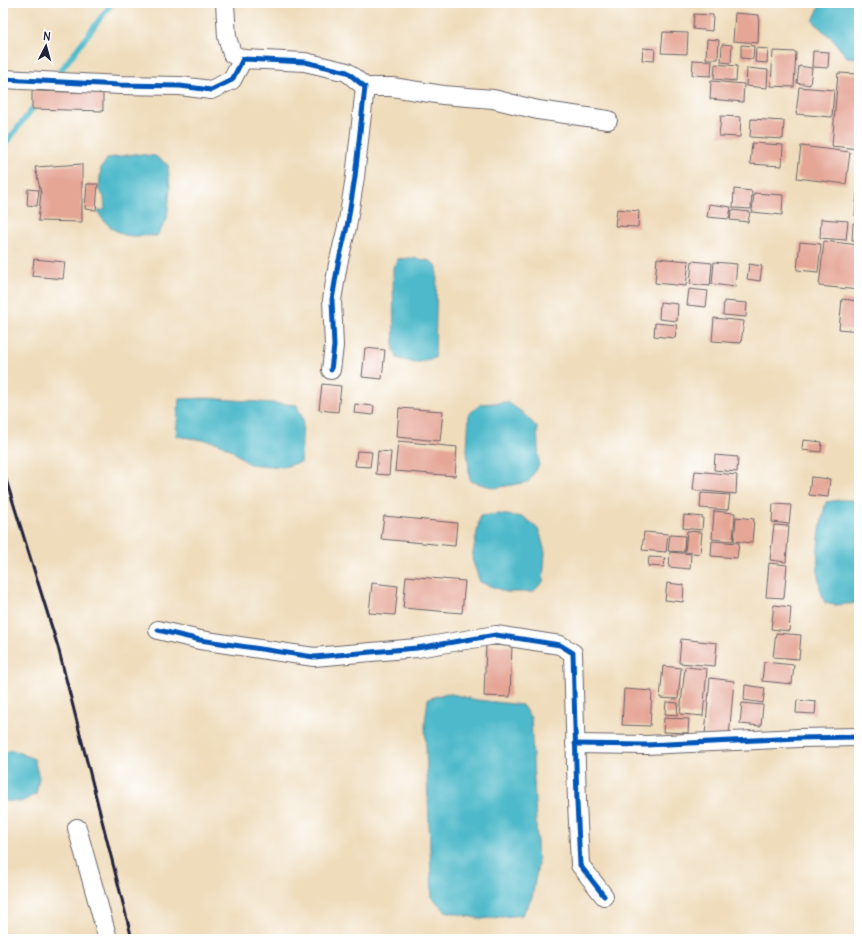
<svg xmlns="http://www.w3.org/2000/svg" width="862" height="942" font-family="Delius,sans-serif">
<rect width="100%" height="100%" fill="#fff"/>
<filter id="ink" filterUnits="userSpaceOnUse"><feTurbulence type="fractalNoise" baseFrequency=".025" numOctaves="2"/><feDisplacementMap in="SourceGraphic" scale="8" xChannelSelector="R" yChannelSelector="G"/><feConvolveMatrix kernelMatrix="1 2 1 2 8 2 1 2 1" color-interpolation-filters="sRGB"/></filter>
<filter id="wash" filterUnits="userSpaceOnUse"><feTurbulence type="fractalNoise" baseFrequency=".012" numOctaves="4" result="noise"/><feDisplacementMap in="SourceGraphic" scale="16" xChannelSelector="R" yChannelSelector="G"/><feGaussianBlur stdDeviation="0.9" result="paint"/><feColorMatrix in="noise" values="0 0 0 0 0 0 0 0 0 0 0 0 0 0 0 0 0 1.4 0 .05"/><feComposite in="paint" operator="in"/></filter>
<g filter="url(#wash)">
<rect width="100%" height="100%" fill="#efdcbb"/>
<!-- water -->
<g fill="#4eb9ca" stroke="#386e82">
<polygon points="268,3 312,3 308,9 268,6"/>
<polygon points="821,3 859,3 859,58 847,57 832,39 813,21"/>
<path d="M135,154L155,156L168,165L170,189L167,219L157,236C148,235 133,237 125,235C115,232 100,220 98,210H105L104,197L99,189L101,168L108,158Z"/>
<polygon points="411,258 431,261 437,267 435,358 415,363 397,358 394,350 393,268 398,259"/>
<polygon points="207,398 297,405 303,420 301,462 283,467 249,464 230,449 216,442 176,436 179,399"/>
<polygon points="507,402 522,412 537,427 539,465 528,482 495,488 470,481 467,450 469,414 481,404"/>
<path d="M839,500H859V603L834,605L825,603C812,573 818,534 826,502Z"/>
<polygon points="498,514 524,517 539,530 545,552 543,582 533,592 506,592 480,582 472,559 480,516"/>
<polygon points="447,693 477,700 522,705 531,718 538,864 532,898 522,915 481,919 445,911 432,897 425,723 428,699"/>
<polygon points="13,750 34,759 39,778 36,794 21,802 3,801 3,752"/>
</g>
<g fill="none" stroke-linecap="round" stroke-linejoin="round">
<!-- stream -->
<g stroke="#4eb9ca" stroke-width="5.5">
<polyline points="55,78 112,3"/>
<polyline points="3,147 36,104"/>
</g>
</g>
<g id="blocks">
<!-- building -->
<g fill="#e5a696">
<polygon points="735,13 759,15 758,43 733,41"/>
<polygon points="694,14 713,15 712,31 693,29"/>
<polygon points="663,32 688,33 687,54 661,53"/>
<polygon points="707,39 719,40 718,59 706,59"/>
<polygon points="722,44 732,45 731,63 721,62"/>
<polygon points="741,45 754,46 753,59 741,58"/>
<polygon points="643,48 655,49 654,61 642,60"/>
<polygon points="756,48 768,49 767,63 755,62"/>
<polygon points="773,51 796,52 794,87 771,86"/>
<polygon points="813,51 829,52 828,68 812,67"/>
<polygon points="693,60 712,61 711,76 692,75"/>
<polygon points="715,64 737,66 736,81 714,79"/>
<polygon points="799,66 812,68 810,85 797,83"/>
<polygon points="747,68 768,70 767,88 746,86"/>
<polygon points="838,73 859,74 858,149 832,146"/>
<polygon points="711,81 744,84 743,102 710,99"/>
<polygon points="799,87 834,90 832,117 796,114"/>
<polygon points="32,91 103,93 103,111 32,109"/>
<polygon points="721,116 741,117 740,137 719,136"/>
<polygon points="751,119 784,121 783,139 750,137"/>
<polygon points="752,143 783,145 782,166 750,164"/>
<polygon points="801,146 850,152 846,184 797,178"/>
<polygon points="82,164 82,222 38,221 41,193 35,167"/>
<polygon points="87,184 98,184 96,210 85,209"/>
<polygon points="28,189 39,190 37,206 27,205"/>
<polygon points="734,189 752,191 751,209 733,208"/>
<polygon points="754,193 783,195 782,215 752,212"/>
<polygon points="857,194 859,194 859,216 855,216"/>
<polygon points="709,204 731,207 729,219 707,217"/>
<polygon points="617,209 639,211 638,227 615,226"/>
<polygon points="732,210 750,212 748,222 730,220"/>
<polygon points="821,219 848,221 846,240 820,238"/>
<polygon points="853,223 859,223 859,240 852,240"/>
<polygon points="824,241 859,245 859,290 819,286"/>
<polygon points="800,242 821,244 818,272 797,270"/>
<polygon points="657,258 689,261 686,286 655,283"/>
<polygon points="34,259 65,262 63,279 32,276"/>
<polygon points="692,261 712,263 710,286 690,284"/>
<polygon points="714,262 737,264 735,287 712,284"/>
<polygon points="749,264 762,266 760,281 747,279"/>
<polygon points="689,289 708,291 706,307 687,305"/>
<polygon points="842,299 859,301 859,331 839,329"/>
<polygon points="724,301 747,303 746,317 723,315"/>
<polygon points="660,302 678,304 677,321 659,319"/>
<polygon points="714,318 744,321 741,343 712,341"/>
<polygon points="655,323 677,325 675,338 654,336"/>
<polygon points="365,348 385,350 382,379 362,377"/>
<polygon points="322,384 341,386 338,412 319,410"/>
<polygon points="355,404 374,406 373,415 354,413"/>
<polygon points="399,408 443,411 440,441 397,437"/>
<polygon points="803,440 822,442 821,452 802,450"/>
<polygon points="398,441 457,447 455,476 395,471"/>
<polygon points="357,451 372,452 370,467 355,466"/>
<polygon points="378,451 391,452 389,475 376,474"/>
<polygon points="715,455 738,457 737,472 714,470"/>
<polygon points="695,471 737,475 736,494 693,490"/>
<polygon points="811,477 830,479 828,497 809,495"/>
<polygon points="701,493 730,495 728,510 700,508"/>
<polygon points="773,504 791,505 789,524 772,522"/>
<polygon points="714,511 735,513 733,541 712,539"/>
<polygon points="684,515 703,517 702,530 683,528"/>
<polygon points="384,516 457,523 455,546 381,539"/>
<polygon points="736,517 754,519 752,543 734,541"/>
<polygon points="774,525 789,526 786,562 770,560"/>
<polygon points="687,531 702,532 700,554 685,552"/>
<polygon points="644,532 668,534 666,552 642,550"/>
<polygon points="670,535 685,536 684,552 668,551"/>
<polygon points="712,541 739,543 737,558 711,556"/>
<polygon points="670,552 691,554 690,569 669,567"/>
<polygon points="649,557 665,558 664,567 648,566"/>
<polygon points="769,563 787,565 784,598 766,597"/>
<polygon points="406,576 465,581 462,613 403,608"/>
<polygon points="372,583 398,586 395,615 369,613"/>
<polygon points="667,583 684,585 683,602 665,600"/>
<polygon points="774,605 791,607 789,631 771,629"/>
<polygon points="776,633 801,635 799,659 773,657"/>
<polygon points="681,639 717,643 715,666 679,663"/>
<polygon points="486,645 512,646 510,697 484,696"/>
<polygon points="764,662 794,665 792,684 762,681"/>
<polygon points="663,666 681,668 678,699 660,698"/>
<polygon points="685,667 707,669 703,716 680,714"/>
<polygon points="710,678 734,681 729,737 705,735"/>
<polygon points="745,685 765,688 763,703 744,700"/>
<polygon points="624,689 652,691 650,726 622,725"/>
<polygon points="797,700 816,702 815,714 796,713"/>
<polygon points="666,702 678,703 677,715 665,714"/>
<polygon points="742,703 763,705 761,726 740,724"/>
<polygon points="664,718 689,719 688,733 663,732"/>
</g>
</g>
</g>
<g filter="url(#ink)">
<use href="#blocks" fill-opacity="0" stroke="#6a6368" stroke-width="1"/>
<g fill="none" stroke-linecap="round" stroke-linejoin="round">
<!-- minor casing -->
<g stroke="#6a6368" stroke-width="20">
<g id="minor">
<polyline points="225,3 227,37 232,54 243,59"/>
<polyline points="3,79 120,85 180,86 211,90 232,80 243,59 305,62 347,72 365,87 355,177 347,227 338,264 332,300 334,346 331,370"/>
<polyline points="365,87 392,87 443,95 493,99 538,110 608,120"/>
<polyline points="158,630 200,640 314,657 417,648 496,635 560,645 573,653 577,802 580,865 604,896"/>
<polyline points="575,744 646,745 799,738 859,737"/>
<polyline points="77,828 108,939"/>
</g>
</g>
<!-- minor -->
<use href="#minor" stroke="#fff" stroke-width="18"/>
<!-- rail -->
<polyline stroke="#22223b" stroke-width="3" points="3,470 58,647 132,939"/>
<!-- cycleway casing -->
<g stroke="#fff" stroke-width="8">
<g id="cycleway">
<polyline points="3,79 120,85 180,86 211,90 232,80 243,59 305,62 347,72 365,87 355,177 347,227 338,264 332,300 334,346 331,370"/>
<polyline points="158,630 200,640 314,657 417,648 496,635 560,645 573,653 577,802 580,865 604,896"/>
<polyline points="575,744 646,745 799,738 859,737"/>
</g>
</g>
<!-- cycleway -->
<use href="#cycleway" stroke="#0057b8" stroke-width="5"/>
</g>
</g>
<!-- margin -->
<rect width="862" height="942" fill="none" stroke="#fff" stroke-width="16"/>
<!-- north arrow -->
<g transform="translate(46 46) rotate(6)" stroke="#ffffff" stroke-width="3" paint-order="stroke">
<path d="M0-3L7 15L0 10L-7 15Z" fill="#22223b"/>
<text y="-6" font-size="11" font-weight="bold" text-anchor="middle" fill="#22223b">N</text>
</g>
</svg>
